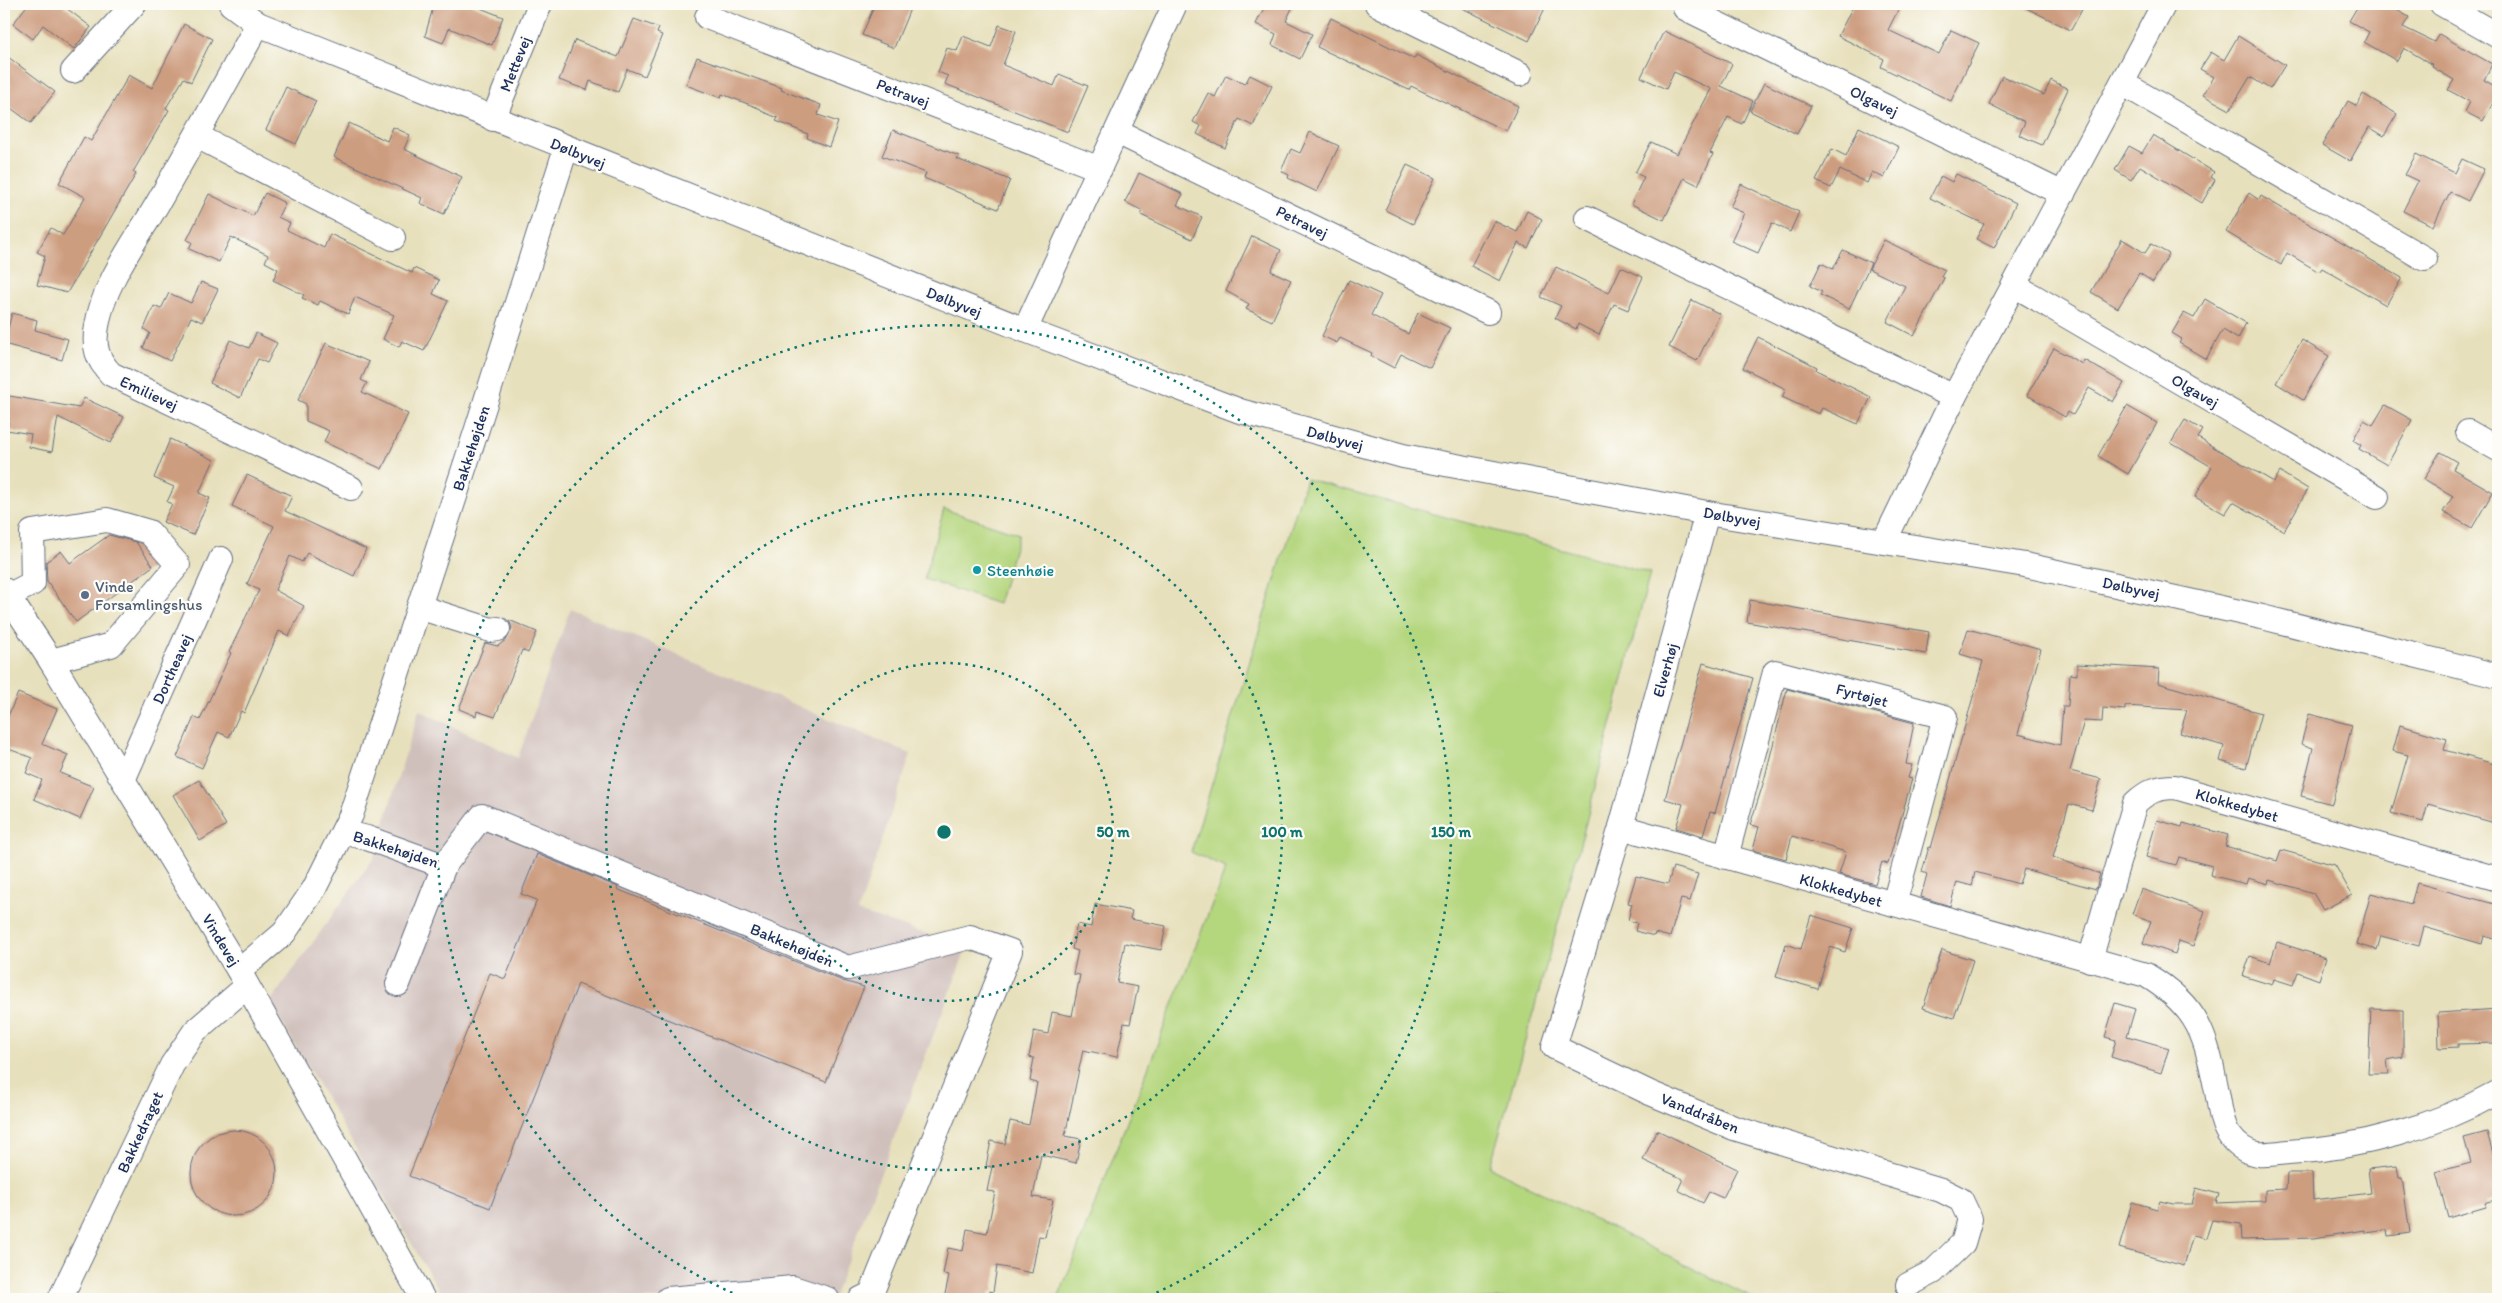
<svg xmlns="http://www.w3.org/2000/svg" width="2502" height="1303" font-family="Itim,sans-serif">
<rect width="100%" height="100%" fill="#fdfcf7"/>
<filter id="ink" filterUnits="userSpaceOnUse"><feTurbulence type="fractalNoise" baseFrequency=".02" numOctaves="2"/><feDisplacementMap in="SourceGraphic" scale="10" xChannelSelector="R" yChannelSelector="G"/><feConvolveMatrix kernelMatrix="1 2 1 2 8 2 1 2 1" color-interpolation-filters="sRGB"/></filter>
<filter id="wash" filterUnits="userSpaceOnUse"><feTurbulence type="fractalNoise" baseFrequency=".0096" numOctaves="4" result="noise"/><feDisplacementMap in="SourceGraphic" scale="20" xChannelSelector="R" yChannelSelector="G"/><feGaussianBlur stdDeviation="1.12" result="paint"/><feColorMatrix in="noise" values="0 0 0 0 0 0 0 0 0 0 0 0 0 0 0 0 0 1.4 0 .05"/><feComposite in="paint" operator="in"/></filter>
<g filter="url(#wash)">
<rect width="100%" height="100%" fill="#e7e0bc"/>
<!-- industrial -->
<polygon fill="#d0c0bc" points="570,609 911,754 858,912 967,947 834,1296 842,1299 444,1299 270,1002 373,859 419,710 518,758"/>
<!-- green -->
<g fill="#b4d67d" stroke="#68826e">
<polygon points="1306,479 1650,573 1584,830 1490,1167 1754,1299 1058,1299 1226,868 1191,852"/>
<polygon points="944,509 1019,534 998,604 924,579"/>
</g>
<g id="blocks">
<!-- building -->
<g fill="#cd9d80">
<polygon points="28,4 61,4 91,27 74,49 43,25 33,39 13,24"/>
<polygon points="434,4 470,4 503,17 492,45 449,28 443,43 425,36"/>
<polygon points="875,4 912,4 894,48 862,35"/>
<polygon points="1266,4 1294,4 1286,21 1312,34 1300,59 1272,45 1276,34 1256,24"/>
<polygon points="1454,4 1547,4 1529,41"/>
<polygon points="1854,4 1901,4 1888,30 1939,54 1951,30 1979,43 1951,101 1881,67 1884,59 1838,36"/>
<polygon points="2018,4 2085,4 2071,30"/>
<polygon points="2359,4 2386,4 2409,17 2403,27 2434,42 2439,34 2492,64 2484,80 2498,88 2498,94 2483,121 2465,112 2470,102 2448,90 2454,80 2432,67 2433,65 2404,48 2397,61 2364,42 2369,32 2349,21"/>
<polygon points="1331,18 1414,59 1416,55 1518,106 1506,131 1411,86 1409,90 1317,47"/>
<polygon points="634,19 659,28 657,33 662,35 645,76 627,69 618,92 590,81 587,90 559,80 575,40 618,57"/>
<polygon points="184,24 212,39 191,82 184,78 166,108 169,110 133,172 136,174 67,293 37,285 45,256 37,252 51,228 63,235 85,197 59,183 84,137 91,141 129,75 152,88"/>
<polygon points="999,25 1016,31 1003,65 1054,86 1059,74 1088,86 1068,132 945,84 948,76 938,72 947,48 957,51 963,36 991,47"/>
<polygon points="1664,31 1732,64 1721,86 1753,101 1742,124 1728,117 1710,153 1713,154 1698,185 1684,178 1664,220 1631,204 1644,177 1635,173 1651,142 1677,154 1711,89 1674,72 1666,89 1641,77"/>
<polygon points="2238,36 2285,65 2270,89 2250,77 2230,110 2203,95 2214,77 2200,69 2211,52 2224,60"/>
<polygon points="4,54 55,92 31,123 4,103 4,95 11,85 4,79"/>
<polygon points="697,57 782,88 781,90 821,105 818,115 838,122 829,147 807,138 808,134 776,121 778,118 761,111 761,109 722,94 721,98 686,85"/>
<polygon points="1226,75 1245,84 1250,75 1272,86 1253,126 1239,119 1225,148 1197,134 1201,126 1193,122 1208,93 1215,97"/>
<polygon points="2002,76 2044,95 2051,80 2068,89 2042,145 2019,135 2025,122 1989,104"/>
<polygon points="1764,83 1811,106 1797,134 1750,111"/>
<polygon points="286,87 316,101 296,144 266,130"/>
<polygon points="2363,94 2397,114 2384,136 2369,127 2350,161 2322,145 2348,101 2357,106"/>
<polygon points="349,123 387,141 393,127 410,135 404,149 462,177 444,214 420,203 422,198 334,157"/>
<polygon points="1859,127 1899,147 1884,178 1872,172 1867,183 1840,170 1831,188 1816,181 1832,149 1846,156"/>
<polygon points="893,130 959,156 957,159 1010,180 998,209 924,178 926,173 882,156"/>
<polygon points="1310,132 1339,146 1317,192 1288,178 1289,175 1281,171 1291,149 1300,153"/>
<polygon points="2153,135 2214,172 2211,177 2215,180 2202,203 2140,166 2131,180 2115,170 2129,146 2142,153"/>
<polygon points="2416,154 2455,173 2462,159 2484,169 2468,201 2450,192 2433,226 2403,211 2418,181 2405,175"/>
<polygon points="1407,165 1435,178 1413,224 1385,210"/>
<polygon points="1139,173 1183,194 1177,205 1202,217 1192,239 1141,215 1143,211 1125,202"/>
<polygon points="1956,174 2016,203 1994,248 1976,239 1984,224 1930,198 1941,176 1952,182"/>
<polygon points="1741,184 1799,212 1790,232 1772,223 1758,253 1731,241 1744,213 1730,207"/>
<polygon points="265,193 285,203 278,217 290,223 287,230 324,248 330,234 412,273 414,268 439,280 433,294 448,301 424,351 402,341 399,347 383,339 394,315 355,297 348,314 320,301 318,305 302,298 304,295 273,280 278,269 265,262 268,255 231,237 219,262 189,249 192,242 187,240 209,194 253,216"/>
<polygon points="2249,193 2259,200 2261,196 2402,278 2386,305 2322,268 2319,272 2287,253 2281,265 2226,232"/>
<polygon points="1527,211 1542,219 1528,248 1518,243 1500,281 1471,266 1494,221 1517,232"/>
<polygon points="1252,236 1281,250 1271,271 1291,280 1272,321 1246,309 1249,304 1226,291"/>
<polygon points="2122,239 2145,253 2151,244 2169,254 2153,282 2139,273 2118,308 2091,292"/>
<polygon points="1884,240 1945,270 1941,277 1944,278 1914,336 1887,322 1905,286 1869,269"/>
<polygon points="1843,250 1871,263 1849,309 1820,295 1822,292 1810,286 1821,263 1833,269"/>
<polygon points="1556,267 1609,293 1621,267 1643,277 1628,310 1614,304 1599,335 1578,324 1576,329 1555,318 1561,306 1541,297"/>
<polygon points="1349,280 1381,295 1371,315 1408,334 1418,313 1450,328 1430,368 1401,354 1394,368 1371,356 1372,353 1340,338 1337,343 1322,336"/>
<polygon points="201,282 218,289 202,322 191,317 170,361 143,348 150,333 144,329 154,306 161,309 169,293 191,303"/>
<polygon points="2205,299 2246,323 2238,339 2223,330 2206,359 2179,343 2182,339 2172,333 2184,313 2194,318"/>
<polygon points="1692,300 1720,314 1697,361 1669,347"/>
<polygon points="12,313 37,320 35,330 68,339 62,360 4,344"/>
<polygon points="256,333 277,343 267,363 258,359 240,398 210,383 230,340 249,348"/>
<polygon points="1758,337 1817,367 1816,370 1871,397 1858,424 1822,408 1819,414 1782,397 1786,389 1743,368"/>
<polygon points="2302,340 2329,356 2303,400 2276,383"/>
<polygon points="326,343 369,362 361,380 367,383 362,392 408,414 382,469 324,442 329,431 306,421 306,404 298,400"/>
<polygon points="2054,348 2082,364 2084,360 2124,383 2113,402 2089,388 2073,415 2068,412 2065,417 2027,395"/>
<polygon points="4,395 79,408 84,398 124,417 111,443 58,417 52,452 29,447 31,434 7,430 9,418 4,417"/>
<polygon points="2385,405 2412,420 2387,465 2359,449 2361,445 2353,440 2364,420 2373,425"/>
<polygon points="2127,406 2157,423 2128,474 2098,456"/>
<polygon points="2185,420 2203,430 2198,438 2274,482 2280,472 2308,489 2284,531 2233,502 2225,514 2195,497 2212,467 2171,443"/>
<polygon points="170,439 214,460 199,493 210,498 193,535 163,522 172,504 167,502 174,487 154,478"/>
<polygon points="2440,452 2457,462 2453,469 2493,492 2472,528 2443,512 2453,496 2424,479"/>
<polygon points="247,475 292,496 285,511 366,549 354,576 307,553 302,562 290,556 275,590 304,606 289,636 279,631 244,713 241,711 229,737 218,732 202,768 177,757 194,717 200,720 231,653 229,652 259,590 247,584 274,526 232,506"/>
<polygon points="109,535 136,542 153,566 76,622 47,581 46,562 61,551 70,563"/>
<polygon points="1750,600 1929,632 1926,654 1747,622"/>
<polygon points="509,620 537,632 528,653 522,650 495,717 477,711 476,716 459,709 485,643 498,646 507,639 512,628"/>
<polygon points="1968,629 2041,649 2018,734 2060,745 2063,706 2068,706 2070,674 2077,675 2077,664 2159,669 2158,683 2261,713 2246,768 2220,761 2224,746 2180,733 2187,710 2125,706 2125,710 2103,708 2102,722 2084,721 2070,771 2101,779 2092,810 2069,804 2053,857 2100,874 2096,889 2024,869 2019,884 1975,872 1972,886 1957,882 1950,906 1921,897 1927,874 1922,872 1929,847 1931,848 1983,661 1960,654"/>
<polygon points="1703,663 1753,678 1715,813 1710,812 1703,836 1676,828 1683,804 1665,799"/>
<polygon points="1787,689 1914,723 1906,764 1912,765 1908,778 1912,779 1888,864 1882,862 1875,884 1839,874 1846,852 1792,836 1786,859 1753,850 1759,827 1750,825 1764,781"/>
<polygon points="18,693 57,709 42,744 68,755 60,773 94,787 80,819 34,799 42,780 26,773 32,758 4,747 4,725"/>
<polygon points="2309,714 2352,725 2332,804 2301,796 2313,748 2301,744"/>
<polygon points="2400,725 2447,739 2444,750 2498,765 2498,824 2428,804 2423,822 2391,813 2408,755 2393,751"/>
<polygon points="199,780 226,825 200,841 173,795"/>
<polygon points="2157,820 2182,827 2183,823 2228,835 2225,846 2277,861 2281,850 2335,865 2352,895 2323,910 2313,893 2269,880 2268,884 2248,878 2246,884 2210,875 2212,866 2179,857 2176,865 2146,857"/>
<polygon points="537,854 618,887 617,889 843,981 864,987 826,1082 578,984 490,1208 409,1176 490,973 505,979 514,957 537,900 521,894"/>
<polygon points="1673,867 1698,874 1690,901 1681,899 1670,937 1655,933 1654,936 1635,931 1637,923 1628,920 1632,904 1628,903 1636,876 1668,884"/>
<polygon points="2417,883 2498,905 2498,940 2484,936 2482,944 2424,927 2419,946 2381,936 2377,950 2357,944 2371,893 2411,904"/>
<polygon points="2141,889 2205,911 2193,946 2179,941 2175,954 2143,943 2151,921 2132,914"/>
<polygon points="1095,904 1132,911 1130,919 1166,926 1161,950 1125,943 1117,983 1138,987 1130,1024 1124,1023 1117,1057 1083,1050 1065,1136 1081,1139 1076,1163 1041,1155 1033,1197 1053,1200 1045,1237 1039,1236 1032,1273 997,1266 993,1292 990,1291 988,1299 944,1299 949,1275 943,1274 948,1248 963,1251 967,1229 987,1233 995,1192 987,1191 992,1167 986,1166 991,1141 1005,1144 1010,1121 1029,1125 1037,1083 1030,1081 1034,1058 1029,1057 1034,1031 1048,1034 1052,1012 1072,1016 1080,975 1073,974 1078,951 1072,949 1077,924 1091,927"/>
<polygon points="1811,915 1853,928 1845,952 1830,947 1818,989 1776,977 1786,944 1801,949"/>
<polygon points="2277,942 2326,958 2319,980 2298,972 2293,985 2274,979 2272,985 2243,976 2250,956 2270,963"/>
<polygon points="1942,950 1973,960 1954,1018 1923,1008"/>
<polygon points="2115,1003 2135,1009 2127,1036 2169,1048 2161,1073 2111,1057 2116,1040 2105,1037"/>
<polygon points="2371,1009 2403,1010 2403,1057 2387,1060 2389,1074 2368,1074"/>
<polygon points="2498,1009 2498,1043 2458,1044 2458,1047 2439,1048 2438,1013"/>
<circle cx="234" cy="1173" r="43"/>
<polygon points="1657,1130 1737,1169 1723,1198 1709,1192 1703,1203 1678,1190 1683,1179 1643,1160"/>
<polygon points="2487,1132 2498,1172 2498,1199 2485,1203 2486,1207 2448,1218 2436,1172 2471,1163 2464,1138"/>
<polygon points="2397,1166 2399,1178 2402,1178 2410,1233 2388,1236 2387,1230 2365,1233 2365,1230 2314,1238 2242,1240 2241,1224 2212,1220 2206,1238 2193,1235 2184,1266 2119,1248 2132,1202 2157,1209 2160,1201 2173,1204 2192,1204 2196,1188 2219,1194 2216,1203 2265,1201 2265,1190 2286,1189 2287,1173 2312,1173 2313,1200 2371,1193 2368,1169"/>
</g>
</g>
</g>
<g filter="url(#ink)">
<use href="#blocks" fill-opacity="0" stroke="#626d7f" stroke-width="1"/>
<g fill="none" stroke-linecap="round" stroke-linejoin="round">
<!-- minor casing -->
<g stroke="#626d7f" stroke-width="26">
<g id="minor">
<polyline points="231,4 258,24 1025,330 1240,411 1403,456 1707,513 2025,565 2262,617 2498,676"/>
<polyline points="1377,4 1520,74"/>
<polyline points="2442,4 2498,36"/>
<polyline points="1685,8 2063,194"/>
<polyline points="707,17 1100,169"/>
<path d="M258,24C226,83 193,142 159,201C137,240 104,281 97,326C93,347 97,359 111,374L351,488"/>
<polyline points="73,71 134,4"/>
<polyline points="2122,83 2425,259"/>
<polyline points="493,119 540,4"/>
<polyline points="1117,132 1488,312"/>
<polyline points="197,136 393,238"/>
<polyline points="1587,218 1954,397"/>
<polyline points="2014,285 2377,497"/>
<polyline points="1025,330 1175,4"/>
<polyline points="2468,432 2498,449"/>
<polyline points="1707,513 1621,827 1554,1047 1650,1093 1734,1128 1941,1190 1961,1200 1970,1219 1963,1243 1933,1272 1908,1285"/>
<polyline points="1884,542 1954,397 2164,4"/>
<polyline points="4,590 51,661 239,971 423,1299"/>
<polyline points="8,596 33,583 32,532 107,520 149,532 178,565 111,645 51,661"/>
<polyline points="419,607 491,630 498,629"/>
<polyline points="124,778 221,559"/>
<path d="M1621,827L2146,975C2201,1008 2206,1037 2218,1097C2220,1109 2222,1126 2230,1136C2236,1145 2247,1153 2258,1154C2267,1155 2279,1153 2288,1152C2361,1148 2435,1127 2498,1092"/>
<polyline points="343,832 367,838 444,866 482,816 848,968 970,937 1010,951 871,1294 861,1299"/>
<polyline points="1726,857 1775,672 1945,717 1894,904"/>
<path d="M2090,960L2135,803C2148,791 2158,787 2175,787L2498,879"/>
<polyline points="239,971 284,933 314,889 351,815 476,432 566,148"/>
<polyline points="398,984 444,866"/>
<polyline points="60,1299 172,1065 195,1031 247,986"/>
<polyline points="668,1299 793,1288 827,1299"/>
</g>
</g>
<!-- minor -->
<use href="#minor" stroke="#fff" stroke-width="24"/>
</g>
</g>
<!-- distance rings -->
<g fill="none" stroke="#0f766e" stroke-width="2.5" stroke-dasharray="2.5 5">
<circle cx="944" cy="832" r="169"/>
<circle cx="944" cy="832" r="338"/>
<path d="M746 1299A507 507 0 1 1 1142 1299"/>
</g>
<!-- markers -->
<circle fill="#0f9aa8" stroke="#fdfcf7" stroke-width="2" cx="977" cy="570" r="5"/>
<circle fill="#5c6f8a" stroke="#fdfcf7" stroke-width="2" cx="85" cy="595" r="5"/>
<g text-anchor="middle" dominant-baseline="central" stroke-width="4.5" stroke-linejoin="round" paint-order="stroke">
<!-- street labels -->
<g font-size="16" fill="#1b2f5e" stroke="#fdfcf7">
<text transform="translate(515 64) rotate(-68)">Mettevej</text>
<text transform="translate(903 93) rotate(21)">Petravej</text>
<text transform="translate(1874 101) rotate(26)">Olgavej</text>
<text transform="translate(578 153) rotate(22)">Dølbyvej</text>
<text transform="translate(1302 222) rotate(26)">Petravej</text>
<text transform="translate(954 302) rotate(22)">Dølbyvej</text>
<text transform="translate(2195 391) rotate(30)">Olgavej</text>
<text transform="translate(149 393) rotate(25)">Emilievej</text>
<text transform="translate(1335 438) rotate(15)">Dølbyvej</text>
<text transform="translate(471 448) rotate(-72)">Bakkehøjden</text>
<text transform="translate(1732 517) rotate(10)">Dølbyvej</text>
<text transform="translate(2131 588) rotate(12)">Dølbyvej</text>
<text transform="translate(172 669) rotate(-66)">Dortheavej</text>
<text transform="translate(1665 670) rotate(-74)">Elverhøj</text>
<text transform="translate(1862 695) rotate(15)">Fyrtøjet</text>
<text transform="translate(2237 805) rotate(16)">Klokkedybet</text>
<text transform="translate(396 849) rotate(18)">Bakkehøjden</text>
<text transform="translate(1841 890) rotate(16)">Klokkedybet</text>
<text transform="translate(221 940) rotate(59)">Vindevej</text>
<text transform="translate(792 945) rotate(23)">Bakkehøjden</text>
<text transform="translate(1700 1113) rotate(22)">Vanddråben</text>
<text transform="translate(140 1132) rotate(-65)">Bakkedraget</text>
</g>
<!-- culture labels -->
<g font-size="16" fill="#0d838f" stroke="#fdfcf7" text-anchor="start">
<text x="987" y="570">Steenhøie</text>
</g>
<!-- service labels -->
<g font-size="16" fill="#4e5e75" stroke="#fdfcf7" text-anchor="start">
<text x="95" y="586">Vinde<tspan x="95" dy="18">Forsamlingshus</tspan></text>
</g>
</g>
<circle cx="944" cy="832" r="8" fill="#0f766e" stroke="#fdfcf7" stroke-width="2.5"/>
<g font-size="15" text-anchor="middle" font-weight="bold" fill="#0f766e" stroke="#fdfcf7" stroke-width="4.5" stroke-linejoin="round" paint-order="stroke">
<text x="1113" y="837">50 m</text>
<text x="1282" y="837">100 m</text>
<text x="1451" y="837">150 m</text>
</g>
<!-- margin -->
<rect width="2502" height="1303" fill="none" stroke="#fdfcf7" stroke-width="20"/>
</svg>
